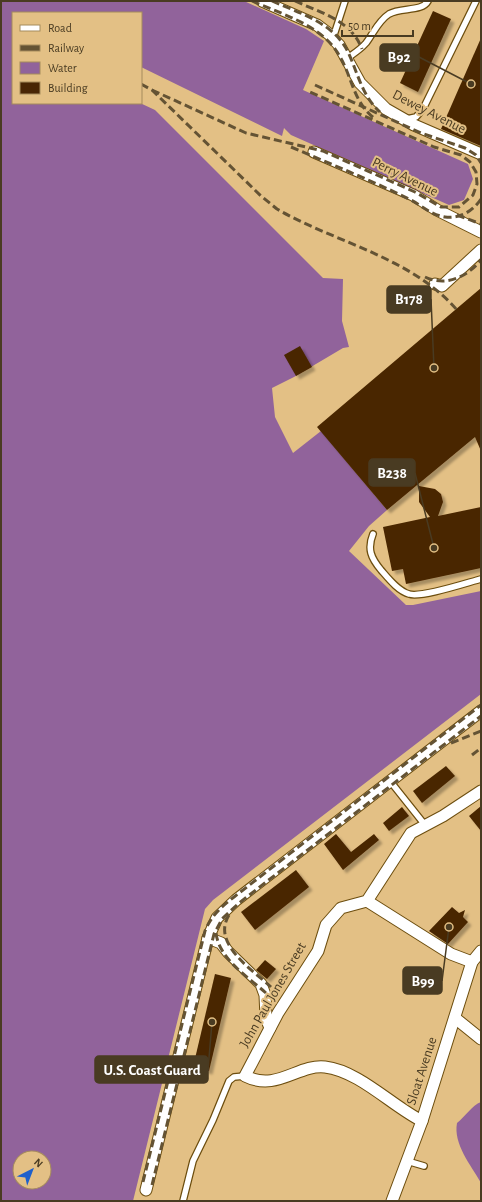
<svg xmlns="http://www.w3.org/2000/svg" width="482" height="1202" font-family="'Alegreya Sans',sans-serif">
<defs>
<filter id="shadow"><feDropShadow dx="3.5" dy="3.5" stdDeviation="1" flood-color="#0004"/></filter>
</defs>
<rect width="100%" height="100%" fill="#e3c085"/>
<!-- water -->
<g fill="#91639b" fill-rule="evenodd">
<path d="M1,1H244L306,29L324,41L303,90L468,164L473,179L464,200L449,205L291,135L284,128L282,136L141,67V13H13V103H140L155,110L323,278L343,279L342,321L349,347L343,348L294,377L272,388L275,417L293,453L321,431L387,510L369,526L349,551L406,605H413L481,591V694L213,900L205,909L133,1201H1ZM20,1158H44V1182H20Z"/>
<path d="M481,1102V1183C471,1165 453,1144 457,1123C465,1117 472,1105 481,1102Z"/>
</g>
<!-- building -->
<g fill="#492604" filter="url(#shadow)">
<polygon points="433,11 451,19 418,92 400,83"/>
<polygon points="481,38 481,146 441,129"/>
<polygon points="481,288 481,451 475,437 387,510 317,427"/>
<polygon points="300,346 312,367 296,376 284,355"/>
<polygon points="419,486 435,489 441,494 443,502 438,516 481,507 481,568 406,584 403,569 392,571 383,527 430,517 419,502"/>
<polygon points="446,766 455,776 422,803 413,791"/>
<polygon points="481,806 481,831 469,816"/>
<polygon points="402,807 409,816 389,831 383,823"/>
<polygon points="336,834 351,852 374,834 379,840 343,870 324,844"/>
<polygon points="296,870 309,887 255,930 241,912"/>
<polygon points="452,907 459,913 465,910 463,917 468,922 448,944 429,931"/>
<polygon points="265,960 276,969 267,979 256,970"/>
<polygon points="215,974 231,978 209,1071 193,1067"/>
</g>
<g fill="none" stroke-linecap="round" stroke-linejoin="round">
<!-- lane casing -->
<g stroke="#6c4d0e" stroke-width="8">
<g id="lane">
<polyline points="333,38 345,1"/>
<path d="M346,59C353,54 360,50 366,43C373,34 378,21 389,14C401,7 422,12 428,1"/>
<polyline points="407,119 416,117 423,109 476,1"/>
<path d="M373,534C367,549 371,558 381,570C388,578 398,591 409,594C421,598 466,583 481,579"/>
<polyline points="390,781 425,825"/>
<polyline points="407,1161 424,1166"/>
<polyline points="183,1201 193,1161 213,1120 229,1081 234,1077 245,1076"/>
</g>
</g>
<!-- street casing -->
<g stroke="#6c4d0e" stroke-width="13">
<g id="street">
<polyline points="262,1 317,25 329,34 339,45 360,83 386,109 414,125 481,154"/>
<polyline points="314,152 413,195 437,210 481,232"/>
<polyline points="435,284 442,286 481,250"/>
<polyline points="367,901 451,954 472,962"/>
<polyline points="208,938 221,943 228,952 261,984 265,995 266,1018 270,1028"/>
<polyline points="455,1018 481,1039"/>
<path d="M422,1121C392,1106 359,1071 325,1067C298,1064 277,1092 245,1076L278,1013L318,951L326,925L341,908L367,901L411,833L443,816L481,791"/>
<polyline points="146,1190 208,938 217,918 236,900 481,711"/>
<polyline points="392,1201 422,1121 472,962 481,951"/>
</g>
</g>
<!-- lane -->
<use href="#lane" stroke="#fff" stroke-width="5.5"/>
<!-- street -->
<use href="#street" stroke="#fff" stroke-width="11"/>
<!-- rail -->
<g stroke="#645334" stroke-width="3" stroke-dasharray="8 4" stroke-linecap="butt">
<path d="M252,1C281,14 322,25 339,55C352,76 353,102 374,118"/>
<path d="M272,1C299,13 332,22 347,50C358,72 361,95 380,112"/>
<path d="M295,1C321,13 351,20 362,49"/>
<path d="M141,84L152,90L261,196L277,209C336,243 411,257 457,310"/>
<polyline points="315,85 421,133 465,148 476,155 481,163"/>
<polyline points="152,90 246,133 323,151 415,192 441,207 459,207 473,195 477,184 476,172 470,162 461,155 434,147 310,92"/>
<path d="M291,147C331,164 370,180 409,199C421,205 431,215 445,217C460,219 473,211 481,199"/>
<polyline points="457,215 481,224"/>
<path d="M425,277C446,287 467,277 481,260"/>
<polyline points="451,743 481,731"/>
<polyline points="472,755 481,748"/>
<path d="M229,915C211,944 253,970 271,987"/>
<path d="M216,933C219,959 248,977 266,993"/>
<path d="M143,1182L205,931C211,916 221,907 234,897L481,705"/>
<polyline points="152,1185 214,934 222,919 239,903 481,716"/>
</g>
</g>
<g text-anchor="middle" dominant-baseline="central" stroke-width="4" stroke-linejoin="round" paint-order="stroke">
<!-- street labels -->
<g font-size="14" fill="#493b22" stroke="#e3c085">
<text transform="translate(429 112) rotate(27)">Dewey Avenue</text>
<text transform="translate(405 177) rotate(26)">Perry Avenue</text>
<text transform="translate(273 995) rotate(-60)">John Paul Jones Street</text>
<text transform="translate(422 1071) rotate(-72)">Sloat Avenue</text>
</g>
</g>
<!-- callouts -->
<path fill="none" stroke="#493b22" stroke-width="1.5" d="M471 84L419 57M434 368L431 299M434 548L415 473M449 927L442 981M212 1022L208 1070"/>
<g fill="#493b22" stroke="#e3c085" stroke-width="1.5">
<circle cx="471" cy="84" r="4"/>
<circle cx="434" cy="368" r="4"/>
<circle cx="434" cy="548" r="4"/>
<circle cx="449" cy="927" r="4"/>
<circle cx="212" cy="1022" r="4"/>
</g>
<g fill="#493b22" stroke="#493b22" stroke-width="1.5">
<rect x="380" y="44" width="39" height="27" rx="4"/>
<rect x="387" y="286" width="44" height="27" rx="4"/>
<rect x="369" y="459" width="46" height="27" rx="4"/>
<rect x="403" y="967" width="39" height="27" rx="4"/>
<rect x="95" y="1056" width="113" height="27" rx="4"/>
</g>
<g font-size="15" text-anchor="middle" font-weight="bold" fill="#fff">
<text x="399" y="62">B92</text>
<text x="409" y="304">B178</text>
<text x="392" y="478">B238</text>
<text x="423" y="986">B99</text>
<text x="152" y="1075">U.S. Coast Guard</text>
</g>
<!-- border -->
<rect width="482" height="1202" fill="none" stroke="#493b22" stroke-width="4"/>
<!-- legend -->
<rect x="12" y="12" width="130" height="92" fill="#e3c085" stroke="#a58b5d"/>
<rect x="20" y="25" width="20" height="6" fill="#ffffff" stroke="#a58b5d"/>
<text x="48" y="32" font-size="12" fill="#493b22">Road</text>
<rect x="20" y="45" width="20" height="6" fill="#645334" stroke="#a58b5d"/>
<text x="48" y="52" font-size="12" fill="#493b22">Railway</text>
<rect x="20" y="62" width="20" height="12" fill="#91639b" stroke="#a58b5d"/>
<text x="48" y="72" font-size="12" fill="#493b22">Water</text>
<rect x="20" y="82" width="20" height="12" fill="#492604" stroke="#a58b5d"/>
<text x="48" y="92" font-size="12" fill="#493b22">Building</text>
<!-- north arrow -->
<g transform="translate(32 1170) rotate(42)"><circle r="19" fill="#e3c085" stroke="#a58b5d"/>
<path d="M0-3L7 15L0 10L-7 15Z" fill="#1e60cb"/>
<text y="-6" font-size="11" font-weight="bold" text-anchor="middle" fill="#493b22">N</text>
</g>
<!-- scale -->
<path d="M342 30v6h71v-6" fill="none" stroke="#493b22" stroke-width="2"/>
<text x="348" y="30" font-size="12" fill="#493b22" stroke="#e3c085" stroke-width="3" paint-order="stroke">50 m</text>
</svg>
